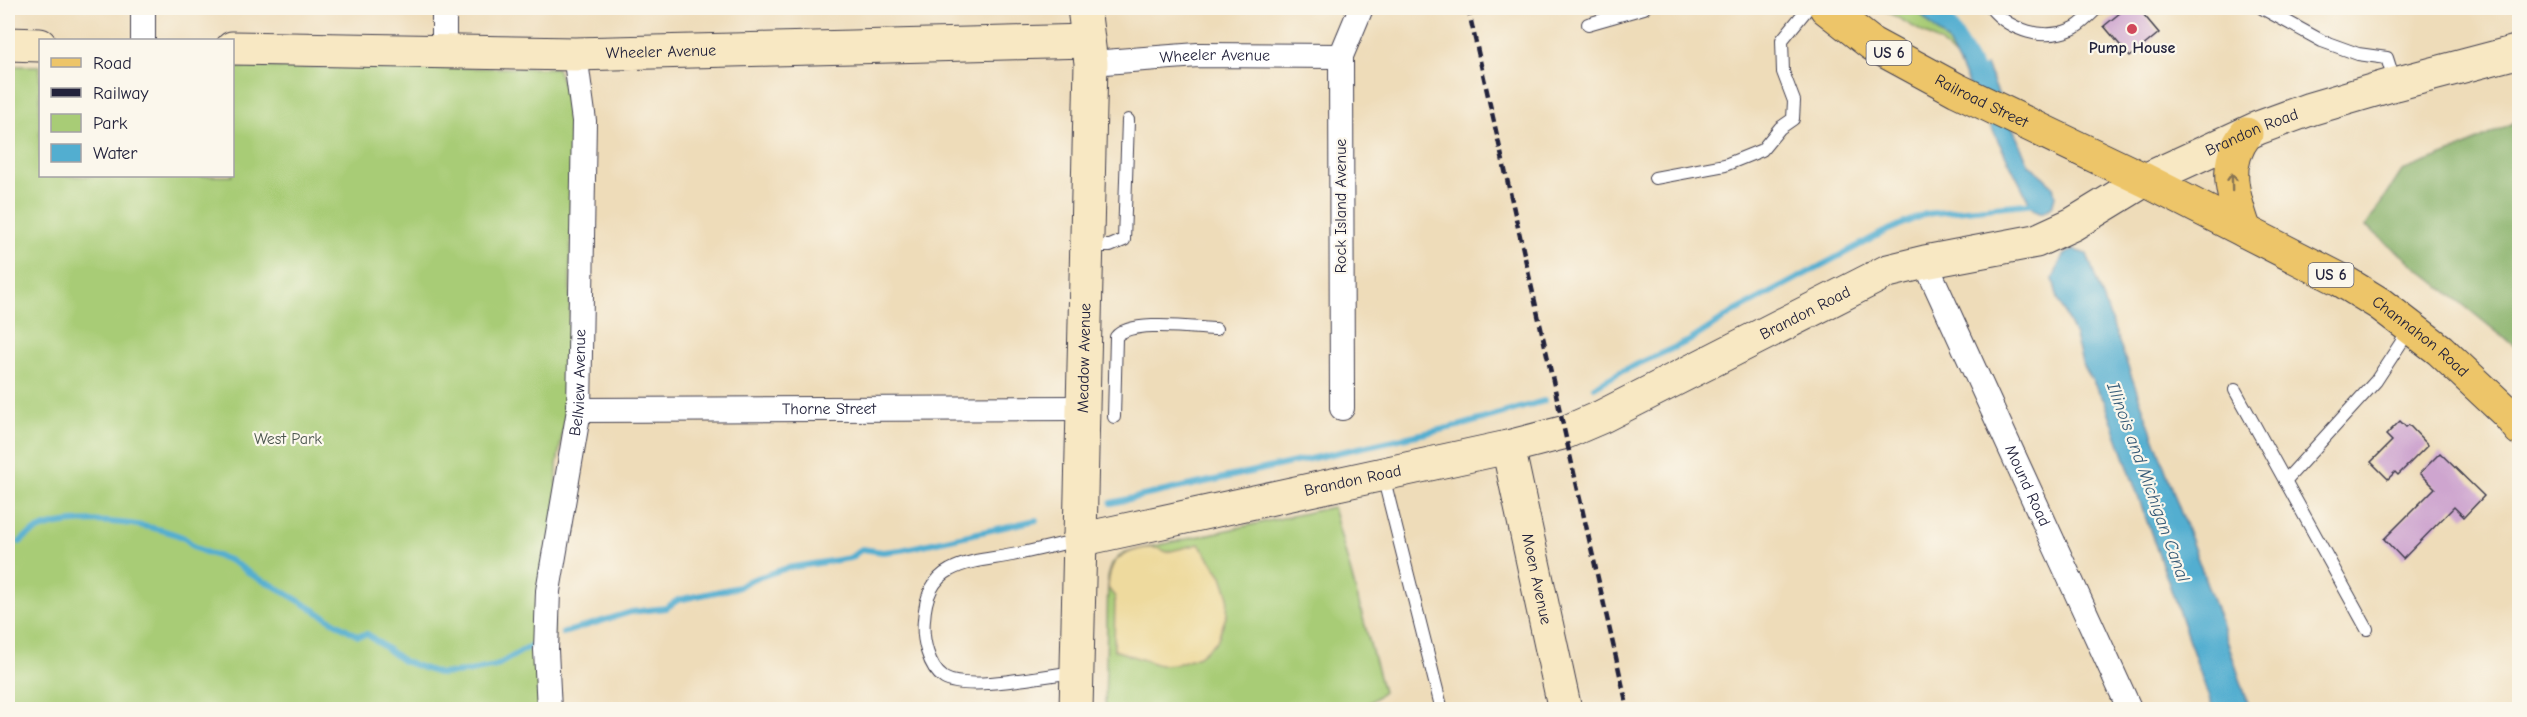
<svg xmlns="http://www.w3.org/2000/svg" width="2527" height="717" font-family="'Comic Neue',sans-serif">
<rect width="100%" height="100%" fill="#fbf7ec"/>
<filter id="ink" filterUnits="userSpaceOnUse"><feTurbulence type="fractalNoise" baseFrequency=".0167" numOctaves="2"/><feDisplacementMap in="SourceGraphic" scale="12" xChannelSelector="R" yChannelSelector="G"/><feConvolveMatrix kernelMatrix="1 2 1 2 8 2 1 2 1" color-interpolation-filters="sRGB"/></filter>
<filter id="wash" filterUnits="userSpaceOnUse"><feTurbulence type="fractalNoise" baseFrequency=".008" numOctaves="4" result="noise"/><feDisplacementMap in="SourceGraphic" scale="24" xChannelSelector="R" yChannelSelector="G"/><feGaussianBlur stdDeviation="1.35" result="paint"/><feColorMatrix in="noise" values="0 0 0 0 0 0 0 0 0 0 0 0 0 0 0 0 0 1.4 0 .05"/><feComposite in="paint" operator="in"/></filter>
<g filter="url(#wash)">
<rect width="100%" height="100%" fill="#eedcb9"/>
<!-- green -->
<g fill="#a8cc76" stroke="#657758" stroke-width="1.5">
<polygon points="1881,8 1954,8 1955,57 1940,42"/>
<polygon points="8,66 40,66 40,176 232,176 233,67 557,68 572,108 569,397 557,464 552,709 8,710"/>
<polygon points="1333,507 1383,692 1361,709 1105,710 1108,577 1112,564 1123,553"/>
</g>
<!-- forest -->
<polygon fill="#86b067" stroke="#546951" stroke-width="1.5" points="2519,120 2519,350 2366,226 2402,171 2453,152"/>
<!-- sand -->
<path fill="#eeda9e" stroke="#887e6c" stroke-width="1.5" d="M1199,544L1222,576L1228,594L1227,614L1217,641L1199,656L1177,664L1159,665L1114,650L1115,597L1108,588C1109,563 1116,555 1140,549C1152,547 1156,547 1167,552Z"/>
<!-- water -->
<g fill="#52aed0" stroke="#3a6886" stroke-width="1.5">
<polygon points="1914,8 1954,8 1983,58 2028,163 2053,186 2055,196 2052,207 2042,213 2033,209 1947,41"/>
<polygon points="2074,250 2087,254 2224,631 2250,709 2213,709 2105,402 2082,363 2075,336 2058,299 2053,279 2063,255"/>
</g>
<!-- pier -->
<polygon fill="#eedcb9" points="1948,8 1958,8 1990,66 1986,65 1982,67"/>
<g fill="none" stroke-linecap="round" stroke-linejoin="round">
<!-- stream -->
<g stroke="#52aed0" stroke-width="6">
<polyline points="1594,387 1620,372 1689,341 1734,312 1884,232 1925,214 2036,203"/>
<polyline points="1111,503 1462,425 1544,401"/>
<path d="M20,542C50,510 143,521 180,536C186,538 190,543 195,547C205,554 218,555 229,560C244,567 253,579 269,583L358,636L367,634L403,661L440,674L465,672L496,666L539,641"/>
<polyline points="563,633 631,612 666,608 678,600 739,587 748,581 787,568 850,558 862,549 883,552 901,550 1036,520"/>
</g>
</g>
<g id="blocks">
<!-- building -->
<g fill="#cea5cf">
<polygon points="2126,8 2138,8 2159,33 2130,57 2104,26"/>
<polygon points="2400,421 2406,427 2409,425 2428,445 2398,475 2395,472 2388,479 2371,462 2392,441 2386,435"/>
<polygon points="2440,453 2484,496 2464,517 2454,507 2403,559 2384,539 2435,488 2420,473"/>
</g>
</g>
</g>
<g filter="url(#ink)">
<use href="#blocks" fill-opacity="0" stroke="#413e4e" stroke-width="1.5"/>
<g fill="none" stroke-linecap="round" stroke-linejoin="round">
<!-- lane casing -->
<g stroke="#413e4e" stroke-width="14">
<g id="lane">
<path d="M1991,8C2010,31 2044,41 2072,29C2081,26 2090,14 2098,8"/>
<polyline points="2262,8 2322,41 2358,54 2387,58 2395,83"/>
<polyline points="1588,24 1644,8"/>
<polyline points="1655,178 1725,165 1762,150 1780,128 1793,119 1794,101 1783,72 1782,40 1808,8"/>
<polyline points="1087,246 1110,246 1124,240 1128,120"/>
<polyline points="2235,390 2367,629"/>
<path d="M1114,417L1116,337C1130,319 1193,328 1216,329"/>
<polyline points="1383,476 1442,710"/>
<polyline points="2285,481 2376,381 2410,329"/>
<path d="M1075,672C1047,675 967,692 944,678C928,667 922,638 924,620C925,600 931,580 950,570C968,560 992,559 1012,555C1034,551 1056,545 1079,540"/>
</g>
</g>
<!-- street casing -->
<g stroke="#413e4e" stroke-width="26">
<g id="street">
<polyline points="143,8 143,40"/>
<polyline points="444,51 444,8"/>
<path id="s1" d="M1091,63L1198,55L1341,56"/>
<path id="s2" d="M1925,262L2130,710"/>
<polyline points="1342,408 1341,56 1361,8"/>
<path id="s3" d="M579,410L1081,408"/>
<path id="s4" d="M549,710L546,650L548,591L579,410L584,121L575,54"/>
</g>
</g>
<!-- secondary casing -->
<g stroke="#413e4e" stroke-width="35">
<g id="secondary">
<polyline points="8,44 40,45"/>
<path id="s5" d="M232,48L575,54L1088,41"/>
<path id="s6" d="M1508,447L1565,710"/>
<path id="s7" d="M1079,540L1508,447L1566,432L1601,417L1888,271L1925,262L2036,241L2073,224L2145,180L2258,128L2310,109L2395,84L2520,51"/>
<path id="s8" d="M1076,710L1091,63L1084,8"/>
</g>
</g>
<!-- primary casing -->
<g stroke="#413e4e" stroke-width="35">
<g id="primary">
<path id="s9" d="M1826,8L1872,44L1957,90L2145,180L2341,280L2380,304L2440,350L2507,413L2520,429"/>
<path d="M2245,231C2234,197 2221,166 2246,134"/>
</g>
</g>
<!-- lane -->
<use href="#lane" stroke="#fff" stroke-width="12"/>
<!-- street -->
<use href="#street" stroke="#fff" stroke-width="24"/>
<!-- secondary -->
<use href="#secondary" stroke="#f8e8c3" stroke-width="33"/>
<!-- primary -->
<use href="#primary" stroke="#edc569" stroke-width="33"/>
<!-- rail -->
<polyline stroke="#22223b" stroke-width="4.5" stroke-dasharray="9 4.5" stroke-linecap="butt" points="1468,8 1628,710"/>
</g>
<!-- one-way arrows -->
<defs><path id="oneway-shaft" d="M-6 0H5M1.5-3L5.5 0L1.5 3" fill="none" stroke-width="1.6" stroke-linecap="round" stroke-linejoin="round" transform="scale(1.5)"/></defs>
<use stroke="#887452" href="#oneway-shaft" transform="translate(2232 182) rotate(-91)"/>
</g>
<!-- markers -->
<circle fill="#d1495b" stroke="#fbf7ec" stroke-width="2" cx="2132" cy="29" r="6"/>
<g text-anchor="middle" dominant-baseline="central" stroke-width="4.5" stroke-linejoin="round" paint-order="stroke">
<!-- shield labels -->
<g fill="#fbf7ec" stroke="#636270" stroke-width="1.5">
<rect x="1866.5" y="41" width="45" height="24" rx="4.5"/>
<rect x="2308.5" y="263" width="45" height="24" rx="4.5"/>
</g>
<g font-size="15" font-weight="bold" fill="#22223b">
<text x="1889" y="53">US 6</text>
<text x="2331" y="275">US 6</text>
</g>
<!-- poi labels -->
<g font-size="16" font-weight="bold" fill="#22223b" stroke="#fbf7ec">
<text x="2132" y="48">Pump House</text>
</g>
<!-- street labels -->
<g font-size="16" fill="#22223b" stroke="#fbf7ec">
<text stroke="none"><textPath href="#s5" startOffset="429">Wheeler Avenue</textPath></text>
<text stroke="none"><textPath href="#s1" startOffset="124">Wheeler Avenue</textPath></text>
<text stroke="none"><textPath href="#s9" startOffset="182">Railroad Street</textPath></text>
<text stroke="none"><textPath href="#s7" startOffset="1252">Brandon Road</textPath></text>
<text transform="translate(1341 206) rotate(-90)">Rock Island Avenue</text>
<text stroke="none"><textPath href="#s7" startOffset="766">Brandon Road</textPath></text>
<text stroke="none"><textPath href="#s9" startOffset="681">Channahon Road</textPath></text>
<text stroke="none"><textPath href="#s8" startOffset="352">Meadow Avenue</textPath></text>
<text stroke="none"><textPath href="#s4" startOffset="330">Bellview Avenue</textPath></text>
<text stroke="none"><textPath href="#s3" startOffset="250">Thorne Street</textPath></text>
<text stroke="none"><textPath href="#s7" startOffset="280">Brandon Road</textPath></text>
<text stroke="none"><textPath href="#s2" startOffset="246">Mound Road</textPath></text>
<text stroke="none"><textPath href="#s6" startOffset="135">Moen Avenue</textPath></text>
</g>
<!-- park labels -->
<g font-size="16" fill="#4a554d" stroke="#fbf7ec">
<text x="288" y="439">West Park</text>
</g>
<!-- water labels -->
<g font-size="18" font-style="italic" fill="#355a77" stroke="#fbf7ec">
<text transform="translate(2148 482) rotate(70)">Illinois and Michigan Canal</text>
</g>
</g>
<!-- margin -->
<rect width="2527" height="717" fill="none" stroke="#fbf7ec" stroke-width="30"/>
<!-- legend -->
<rect x="39" y="39" width="195" height="138" fill="#fbf7ec" stroke="#a4a2a5" stroke-width="1.5"/>
<rect x="51" y="58" width="30" height="9" fill="#edc569" stroke="#a4a2a5" stroke-width="1.5"/>
<text x="93" y="69" font-size="18" fill="#22223b">Road</text>
<rect x="51" y="88" width="30" height="9" fill="#22223b" stroke="#a4a2a5" stroke-width="1.5"/>
<text x="93" y="99" font-size="18" fill="#22223b">Railway</text>
<rect x="51" y="114" width="30" height="18" fill="#a8cc76" stroke="#a4a2a5" stroke-width="1.5"/>
<text x="93" y="129" font-size="18" fill="#22223b">Park</text>
<rect x="51" y="144" width="30" height="18" fill="#52aed0" stroke="#a4a2a5" stroke-width="1.5"/>
<text x="93" y="159" font-size="18" fill="#22223b">Water</text>
</svg>
